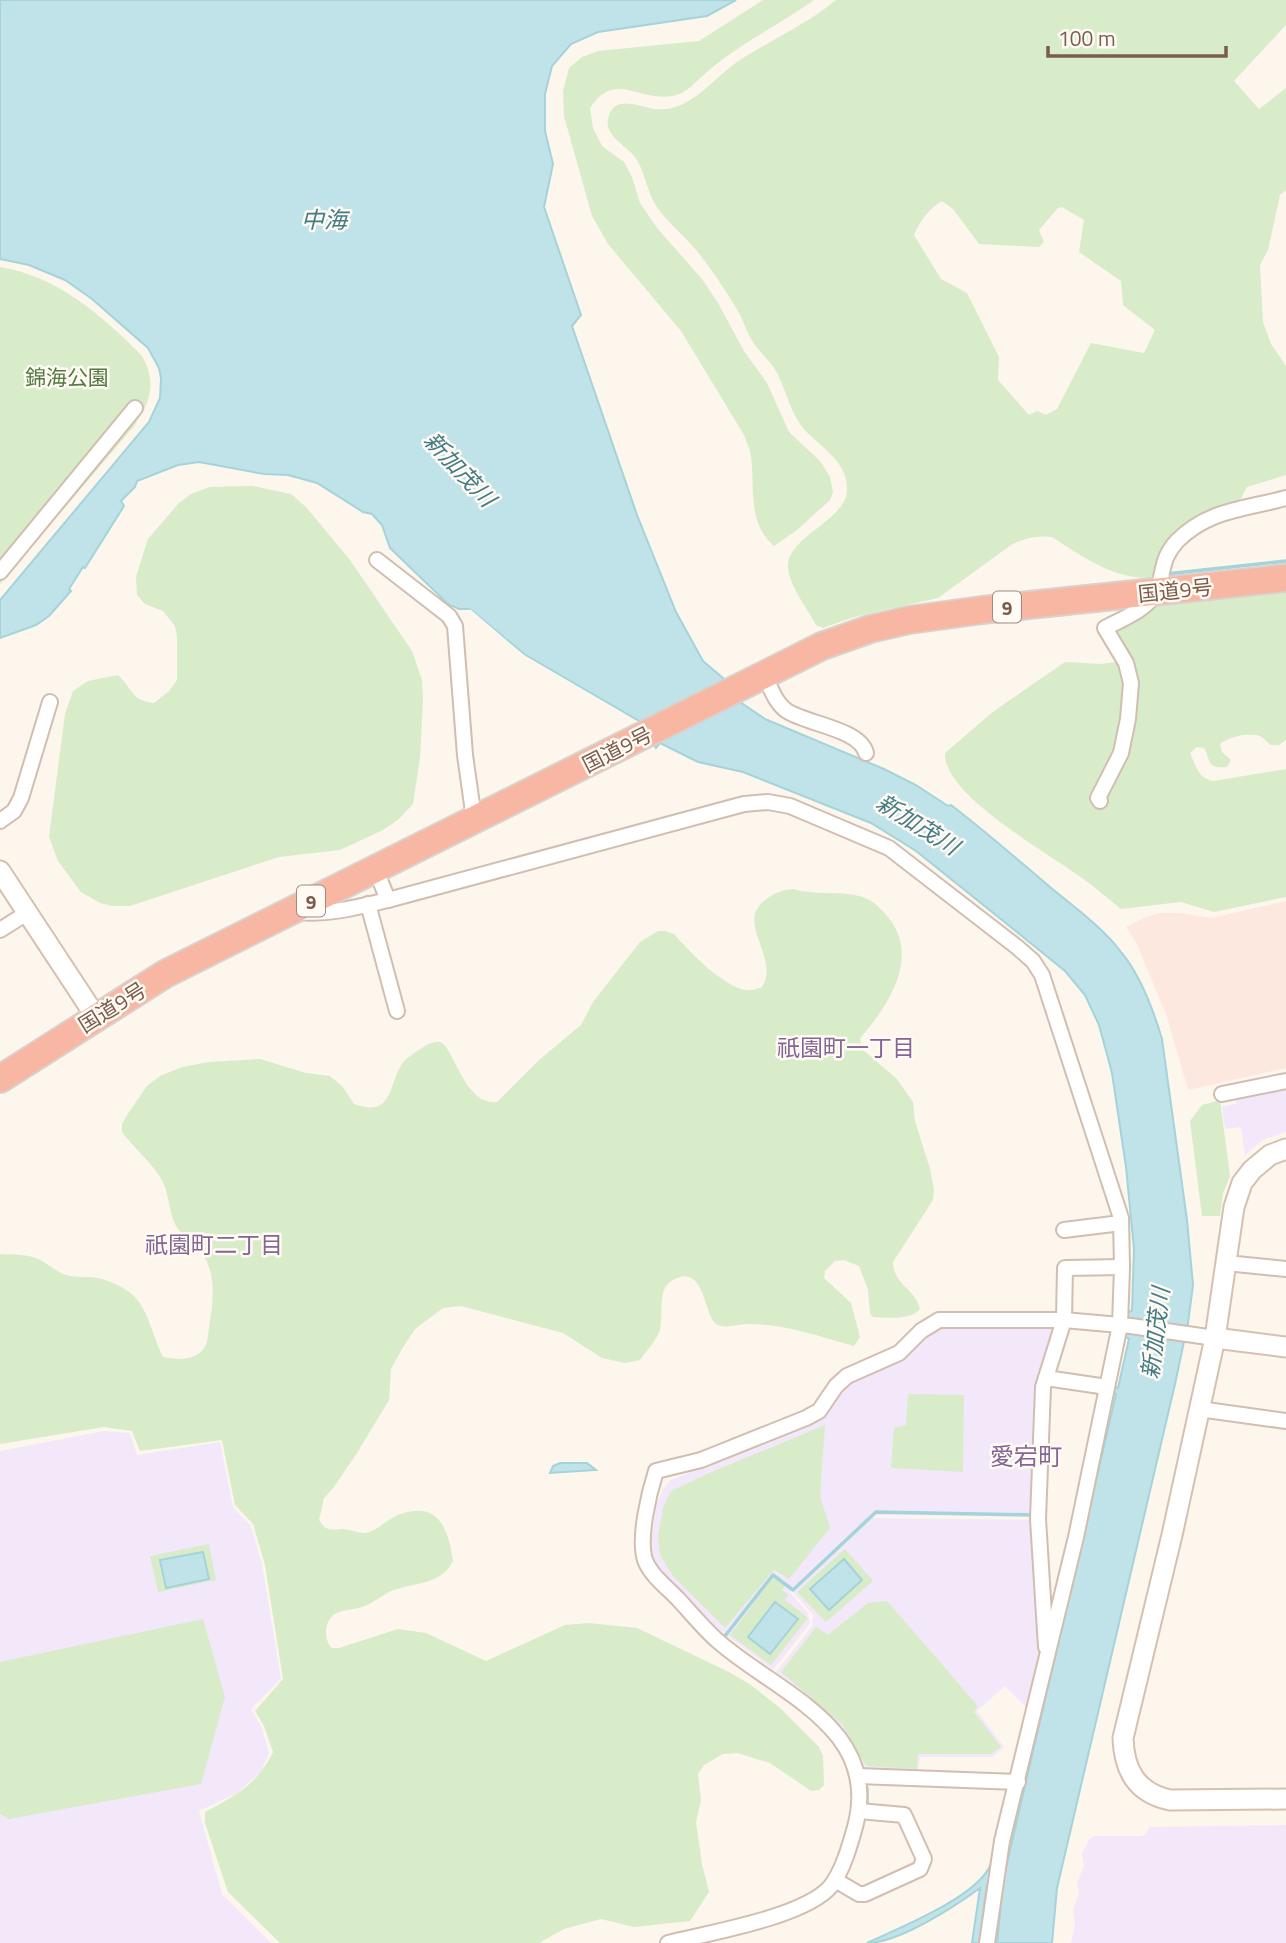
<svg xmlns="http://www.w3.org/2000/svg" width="1286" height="1943" font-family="'Titillium Web','Noto Sans JP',sans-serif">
<rect width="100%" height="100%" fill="#fdf6ec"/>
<!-- commercial -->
<polygon fill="#fde8e0" points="1286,901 1286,1068 1188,1090 1167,1017 1136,942 1126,927 1144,918 1159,913 1180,913 1211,918"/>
<!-- education -->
<g fill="#f3e8fa">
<polygon points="1286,1085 1286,1132 1263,1140 1245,1155 1241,1127 1225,1129 1222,1106 1236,1104 1236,1099 1239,1094"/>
<polygon points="1056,1324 1032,1516 871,1515 789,1592 809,1614 807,1615 811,1622 773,1670 714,1626 664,1576 653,1560 651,1542 657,1503 663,1489 671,1480 816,1420 846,1386 862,1375 904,1358 924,1338 944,1326"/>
<polygon points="104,1431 130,1433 137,1455 220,1442 233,1507 251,1526 262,1564 281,1679 251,1709 262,1728 269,1753 261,1772 237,1793 199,1811 222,1894 271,1943 0,1943 0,1451"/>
<polygon points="872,1518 1032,1520 1040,1653 1027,1708 1005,1686 977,1711 1004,1747 993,1757 920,1757 918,1772 862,1771 857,1753 839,1726 822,1709 776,1672 813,1625 812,1619 814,1616 793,1592"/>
<polygon points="1286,1825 1286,1943 1071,1943 1075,1925 1073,1909 1079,1894 1077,1882 1084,1866 1082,1854 1089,1840 1094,1836 1141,1836 1146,1834 1149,1827"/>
</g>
<!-- green -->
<g fill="#d8ecc9" fill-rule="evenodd">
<path d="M763,0H814C779,25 739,44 707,72C696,81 687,94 672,96C638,102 615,70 590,108L593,128L602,146L624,162L632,177L640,203L657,228L702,279L718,303L744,351L767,383L789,432L820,461L830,477L833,492L830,500L797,530L774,546C747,523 755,488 751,456C750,449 746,442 744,435L681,331L608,244L592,216L564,116L563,91L569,68L582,57L598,51L699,41Z"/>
<path d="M836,0H1286V25L1234,81L1259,109L1286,88V190L1280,195L1268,250L1260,265L1263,322L1271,344L1286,366V475L1247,487L1239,502L1217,508L1151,578C1113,579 1083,557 1052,537C1038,535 1023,538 1011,545L938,598L854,617L823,628L816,625C807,608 790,587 788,568C785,538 846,520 847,491C849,459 815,445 800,424C789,408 785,387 776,371C770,360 759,352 753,342C747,333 744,322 739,313C727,292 712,270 697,251C684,235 666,222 655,204C647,190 645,174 637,160C630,147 604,137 608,119C614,92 640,108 657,109C667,110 675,108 683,104C704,94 718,75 737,62C770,40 806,25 836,0ZM942,201L953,209L979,244L1039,247L1044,242L1039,230L1058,208L1062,207L1084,220L1079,252L1121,281L1123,305L1155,330L1144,353L1091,343L1057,409L1046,415L1037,411L1029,415L998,380L999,357L967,293L941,279L914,235C919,223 930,207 942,201Z"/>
<path d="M0,267C57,276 103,316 142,356C153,375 153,392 143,412L138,414L126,406L119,421L0,563Z"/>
<polygon points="140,415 135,425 0,584 0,578 137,416"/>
<path d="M253,486L291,494L306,507L350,560L412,651L422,680L423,699L420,758L413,804L399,819L383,830L340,850L279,857L130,906H112L100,903L81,892L58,861L49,837L65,714L73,691L88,681L118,675C133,689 131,701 154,703L169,691L177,680V636L175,626L163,611L145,604L137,595L136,577L148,539L179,503L191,494L210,487Z"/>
<path d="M1286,593V740L1279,745H1271C1270,745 1262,737 1262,737C1251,731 1229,737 1220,744L1222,752L1231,760L1227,767C1206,769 1211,760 1204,748L1197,747L1190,753C1196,766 1198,779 1214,781L1286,769V897L1214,912L1181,902L1121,909C1107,898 1094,886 1079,876C1048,853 942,794 945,753L994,711L1065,662L1101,664L1115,662L1117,659V637L1120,627L1150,606Z"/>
<path d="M793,889C816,896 841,890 863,897C874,901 881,909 888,917C921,957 888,1007 860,1038L862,1049L897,1079L913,1102L915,1121L930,1169L934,1190L933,1200L893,1262C894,1286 916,1289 920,1309C911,1320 887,1318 873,1317L870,1313L868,1290L859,1266L844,1260L835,1261L825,1271L824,1278L851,1303L860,1337L854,1346C820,1337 785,1324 749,1324C740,1323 726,1329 718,1325C703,1319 706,1261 673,1280C656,1289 664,1313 660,1329C658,1339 646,1351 640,1360L625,1363L602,1358L563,1333L461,1306L443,1308L415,1329L402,1349L391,1369L389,1400L357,1453L334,1487L324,1498L319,1520C326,1531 330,1530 342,1529C350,1529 357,1533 364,1533C377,1532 387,1519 398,1515C438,1500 448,1527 453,1561C441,1586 413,1582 391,1591C381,1596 372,1604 362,1607C353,1610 343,1609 335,1614C324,1621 323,1639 332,1648H339L398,1629L426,1633L486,1661L565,1625L589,1623L637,1628L729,1672L751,1685L780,1708L819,1747L823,1756L824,1785L819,1790L811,1791L770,1763L737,1753L723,1754L704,1765L698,1774L701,1800L696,1822L702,1864L709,1892L690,1921L634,1927L601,1919L564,1929L539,1943H280L228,1892L205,1823V1812C235,1796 258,1784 273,1752L264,1726L255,1711L283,1679L265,1565L253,1524L235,1505L222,1440L140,1451L132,1431L104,1427L0,1444V1254C10,1255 22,1254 33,1257C44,1260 54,1271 66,1275C76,1278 87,1276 98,1278C149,1292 144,1316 163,1357C183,1361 206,1360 208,1335C212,1307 219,1277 201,1251C193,1241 181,1236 175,1224C169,1211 169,1195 163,1182C157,1168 132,1146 122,1132V1124L127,1115L147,1086L160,1076L182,1067L209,1062L260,1059L306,1073L330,1076L343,1087L354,1104C391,1117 388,1090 400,1067C405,1058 416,1052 425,1046C429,1044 435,1041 440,1042C454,1046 464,1106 497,1102L539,1060L581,1025L593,1002L640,942L658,931H665L674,934C690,952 722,986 746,990C752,991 757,989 762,987C781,958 732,920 768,898C776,892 783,890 793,889Z"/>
<polygon points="1220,1100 1230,1176 1223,1194 1220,1216 1202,1216 1190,1121 1202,1105"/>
<polygon points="908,1394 964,1395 963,1472 891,1468 894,1428 906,1425"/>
<polygon points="825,1425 820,1496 830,1528 789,1579 774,1570 725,1628 673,1576 660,1555 658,1536 663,1508 671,1491 707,1474"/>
<polygon points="209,1544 216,1580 158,1592 150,1556"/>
<polygon points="845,1549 873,1581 826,1622 797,1592"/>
<polygon points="773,1577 785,1585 782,1590 788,1594 785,1600 808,1618 771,1665 730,1635"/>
<polygon points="887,1601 978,1706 974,1712 1001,1747 991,1754 918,1754 917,1769 866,1766 842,1724 781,1672 816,1627 828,1635 868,1603"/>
<polygon points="203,1619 225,1697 201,1784 9,1819 0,1814 0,1662"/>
</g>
<!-- water -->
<g fill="#bfe3e8" stroke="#a5d3da" stroke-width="2">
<path d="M0,0H736L707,16L598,32L571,44L552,66L545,94V131L553,164L544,207L581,315L572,326L637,515L676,612L703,661L724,679L740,702L765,719L884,769L916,785L948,806L951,805C985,831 1017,859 1050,887C1074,907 1102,927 1121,952C1141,976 1153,1009 1162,1039L1187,1220L1193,1285L1188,1323L1175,1384L1057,1888L1052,1943H997L1003,1881L991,1879L987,1885L979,1943H972L980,1888C954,1907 899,1943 867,1943C899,1928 975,1898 990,1866L1004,1876L1116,1394L1112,1392L1113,1387L1118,1388L1129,1339L1124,1336L1126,1312L1132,1311L1134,1249L1126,1167L1112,1073L1099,1025L1085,995L1065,971L1007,924L916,851L871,823L743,772L698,762L660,743L656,748L639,721L524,654L470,609H459L448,604L390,548L382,525L372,514L363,512L317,483L288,475L264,474L199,462L178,465L137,481L135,487L121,501L124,506L85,568L83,567L69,589L71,591L49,616L36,625L0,638V600L149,422L160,398L161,378L159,368L148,348L92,299L65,280L29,265L0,259Z"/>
<polygon points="560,1463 587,1463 596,1470 550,1473 553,1466"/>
<polygon points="203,1552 209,1579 166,1588 160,1560"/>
<polygon points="844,1559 862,1580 829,1610 810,1589"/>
<polygon points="775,1602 798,1619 770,1654 748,1637"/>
</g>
<!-- pier -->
<polygon fill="#fdf6ec" points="470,609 525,656 626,715 623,717 522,657 467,613"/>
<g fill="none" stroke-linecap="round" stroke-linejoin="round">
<!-- stream -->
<g stroke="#a5d3da" stroke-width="3.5">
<polyline points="1166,574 1286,561"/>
<polyline points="1047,1450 1048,1419"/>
<polyline points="725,1636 773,1575 793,1590 876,1512 1036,1515"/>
<polyline points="867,1803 867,1788"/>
<polyline points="990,1871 993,1855"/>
</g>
<!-- street casing -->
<g stroke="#d1beb0" stroke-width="18">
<g id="street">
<polyline points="377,560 449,616 455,626 465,755 474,819"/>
<polyline points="0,572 135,408"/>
<path d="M764,674C770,686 775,703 787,711C807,724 860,729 866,753"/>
<path d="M1100,801L1098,798L1121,753L1128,719L1131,683L1126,663L1105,628C1122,619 1149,609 1157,590C1165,571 1160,560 1177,541C1209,509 1246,509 1286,498"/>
<polyline points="0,821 14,811 21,798 50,702"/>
<polyline points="388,900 744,804 768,802 790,806 889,848 1017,947 1033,961 1042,975 1121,1218 1122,1268 1120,1325 1076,1537 1002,1841 987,1943"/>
<polyline points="368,904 397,1011"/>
<path d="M299,912C329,915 358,907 388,900L375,868"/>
<polyline points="0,930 27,913"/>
<polyline points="1222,1094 1286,1081"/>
<polyline points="1064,1230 1121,1223"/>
<polyline points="1226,1263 1286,1269"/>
<polyline points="1046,1378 1107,1387"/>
<polyline points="1199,1409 1286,1421"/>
<polyline points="1046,1647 1038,1519 1043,1387 1064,1320 1065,1268 1122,1267"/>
<polyline points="858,1776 1018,1782"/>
<polyline points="835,1880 859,1894 865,1894 920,1869 924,1859 904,1815 859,1811"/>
<path d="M668,1943C708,1933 805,1917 831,1886C843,1870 850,1845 855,1827C882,1728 779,1694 719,1642C705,1630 692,1614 679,1600C668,1588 651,1576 645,1560C638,1538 649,1493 656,1471L701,1460L806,1418L819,1411L836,1386L847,1376L899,1353L921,1331L939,1320H1064L1131,1326L1215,1338"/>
</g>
</g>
<!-- secondary casing -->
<g stroke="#d6c0b0" stroke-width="23">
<g id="secondary">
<polyline points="0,871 96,1017"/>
<path d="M1286,1149L1270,1155L1252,1170L1242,1183L1234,1207L1215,1338L1172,1535L1123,1738C1124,1771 1137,1793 1170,1800L1286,1799"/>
<polyline points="1215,1338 1286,1347"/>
</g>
</g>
<!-- highway casing -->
<g stroke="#dad1cd" stroke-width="30">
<polyline id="highway" points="0,1079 165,974 822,646 870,629 909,620 982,610 1286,578"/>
</g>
<!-- street -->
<use href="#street" stroke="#fff" stroke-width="14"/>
<!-- secondary -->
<use href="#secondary" stroke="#fff" stroke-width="19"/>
<!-- highway -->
<use href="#highway" stroke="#f7b7a3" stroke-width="26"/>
</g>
<g text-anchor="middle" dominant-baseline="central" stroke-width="5" stroke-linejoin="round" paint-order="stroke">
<!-- shield labels -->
<g fill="#fffaf3" stroke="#a28b7f" stroke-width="2">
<rect x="993" y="591.5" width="28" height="31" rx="5"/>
<rect x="297" y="885.5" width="28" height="31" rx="5"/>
</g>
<g font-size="19" font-weight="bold" fill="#7a5c4d">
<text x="1007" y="607">9</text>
<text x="311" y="901">9</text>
</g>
<!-- park labels -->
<g font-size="21" fill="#537a41" stroke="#fffaf3">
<text x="67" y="377">錦海公園</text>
</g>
<!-- street labels -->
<g font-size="21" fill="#7a5c4d" stroke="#fffaf3">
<text transform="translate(1175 590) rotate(-6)">国道9号</text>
<text transform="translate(617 749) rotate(-27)">国道9号</text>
<text transform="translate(112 1007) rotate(-32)">国道9号</text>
</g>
<!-- water labels -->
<g font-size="23" font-style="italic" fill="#437c86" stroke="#fffaf3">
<text x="324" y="219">中海</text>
<text transform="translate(460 469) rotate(47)">新加茂川</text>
<text transform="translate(918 824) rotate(32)">新加茂川</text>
<text transform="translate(1155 1333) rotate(-83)">新加茂川</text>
</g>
<!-- neighbourhood labels -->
<g font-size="23" fill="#846695" stroke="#fffaf3">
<text x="846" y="1047">祇園町一丁目</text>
<text x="214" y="1244">祇園町二丁目</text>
</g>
<!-- quarter labels -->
<g font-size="24" fill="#846695" stroke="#fffaf3">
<text x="1026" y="1456">愛宕町</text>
</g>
</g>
<!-- scale -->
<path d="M1048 46v10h178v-10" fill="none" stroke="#7a5c4d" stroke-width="3.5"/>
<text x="1058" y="46" font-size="21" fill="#7a5c4d" stroke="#fffaf3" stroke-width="5" paint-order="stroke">100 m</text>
</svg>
